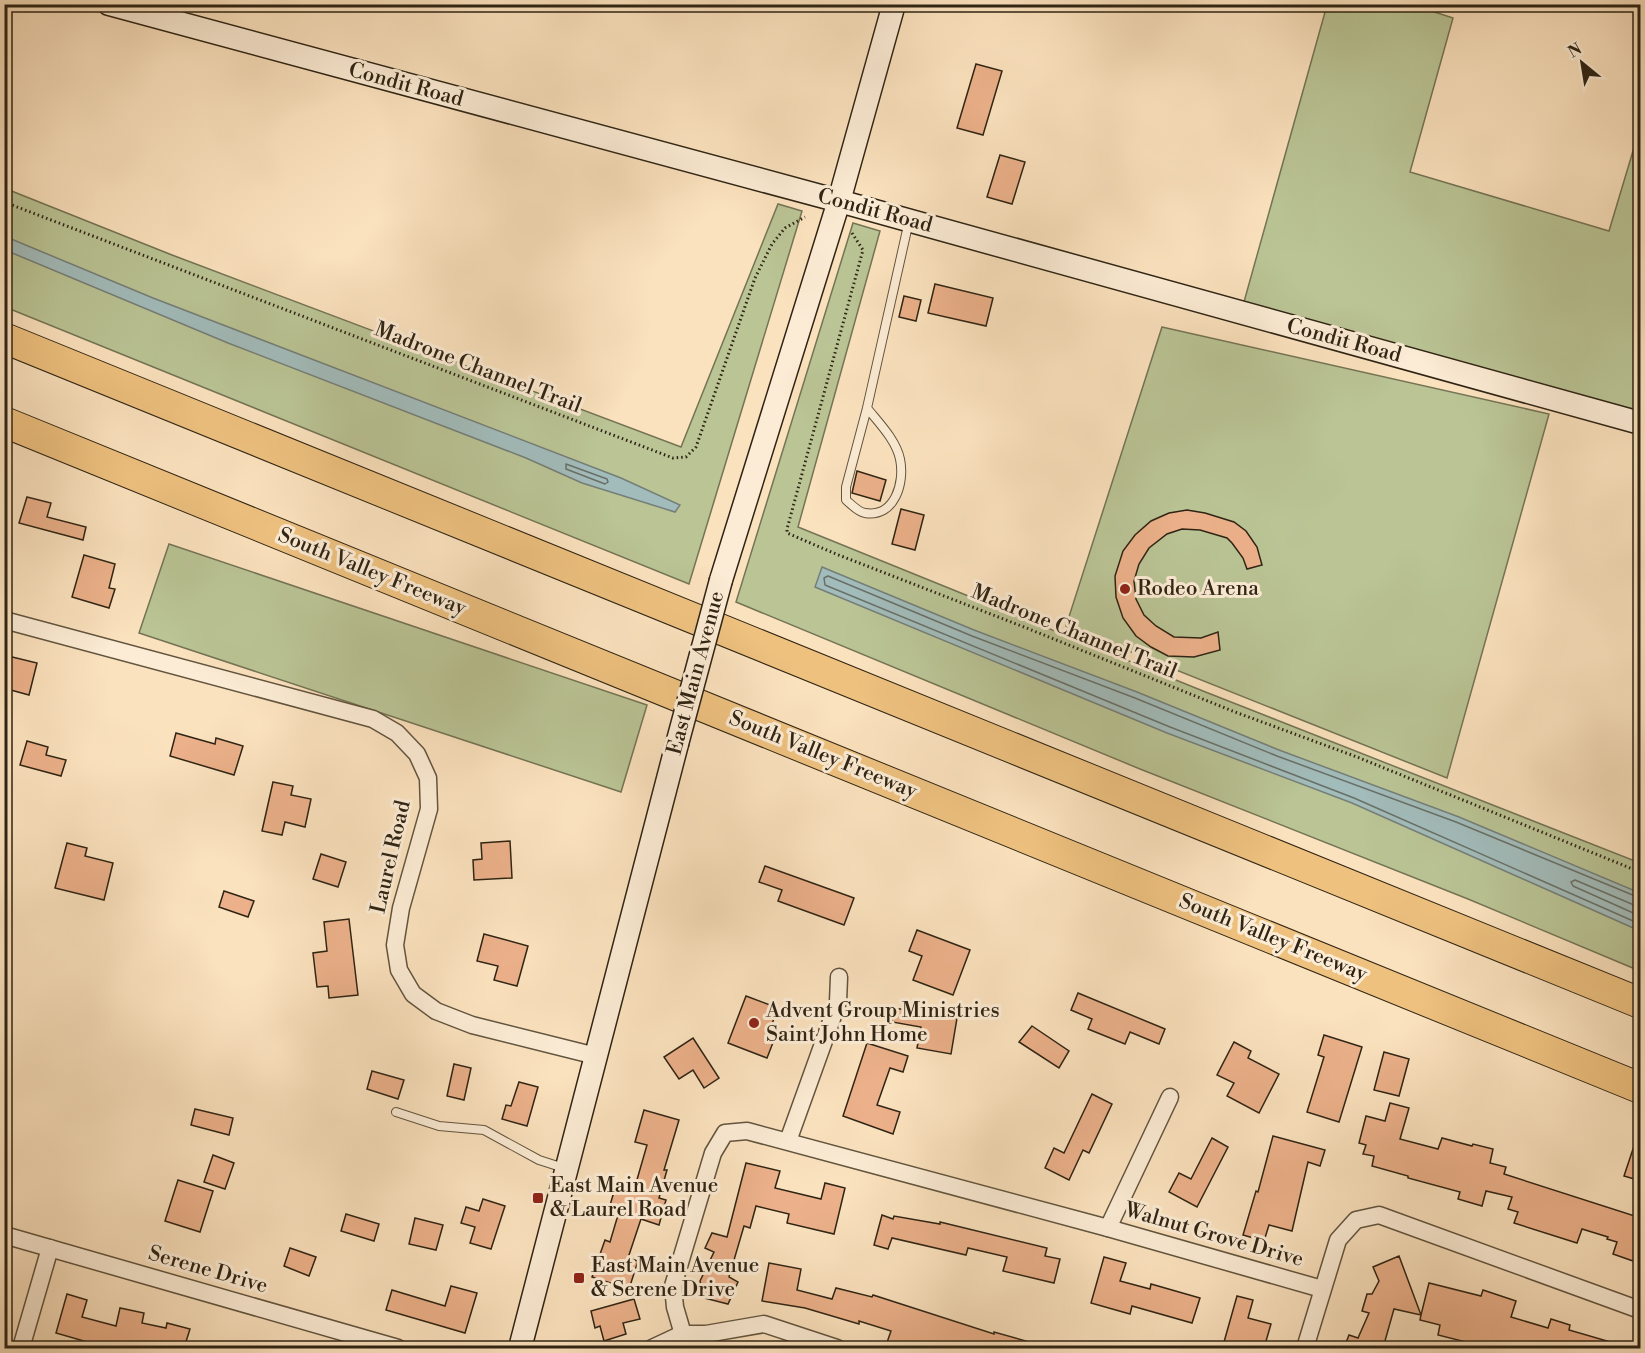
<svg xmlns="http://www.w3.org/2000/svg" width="1645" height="1353" font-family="'Libre Bodoni',serif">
<rect width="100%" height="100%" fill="#fbe2be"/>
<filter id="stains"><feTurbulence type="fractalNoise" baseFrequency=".00333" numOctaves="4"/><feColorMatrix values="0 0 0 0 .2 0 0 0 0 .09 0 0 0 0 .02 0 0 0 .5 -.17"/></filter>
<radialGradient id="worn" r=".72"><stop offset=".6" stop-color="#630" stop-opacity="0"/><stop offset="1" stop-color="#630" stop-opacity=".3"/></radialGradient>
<!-- green -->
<g fill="#bac495" stroke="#747454" stroke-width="1.5">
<polygon points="1327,5 1413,5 1453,18 1410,172 1609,231 1639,131 1640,131 1640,420 1242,309"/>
<polygon points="4,188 172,255 681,447 778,204 802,211 689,584 5,307"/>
<polygon points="853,223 880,231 798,527 1203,691 1640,863 1640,971 1468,899 1140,769 736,602"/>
<polygon points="1162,327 1549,414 1447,778 1066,626"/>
<polygon points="169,544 647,705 621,792 139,633"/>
</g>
<!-- water -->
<g fill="#a2bcbb" stroke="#747f78" stroke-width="1.5">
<polygon points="4,236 153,298 621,478 680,505 675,512 582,483 526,458 228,343 5,250"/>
<polygon points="822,567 974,630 1137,692 1279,750 1459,817 1640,893 1640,931 1352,803 1167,733 815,587"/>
</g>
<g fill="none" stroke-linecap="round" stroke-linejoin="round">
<!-- shore -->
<g stroke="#687068" stroke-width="1.5">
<polygon points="566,464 607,479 608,482 605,484 566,469"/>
<polyline points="1640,898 1456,822 1277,756 1135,698 972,636 828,576 824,578 825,585 1170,727 1354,798 1640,924"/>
<polyline points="1640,906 1634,905 1575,880 1571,882 1573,886 1640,916"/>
</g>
</g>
<!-- building -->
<g fill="#ecb18a" stroke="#2f2414" stroke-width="1.5">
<polygon points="976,64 1002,71 983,135 957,128"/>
<polygon points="1000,155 1025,162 1012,204 987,197"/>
<polygon points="935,284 993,298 986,326 928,313"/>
<polygon points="904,296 921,300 916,321 899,317"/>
<polygon points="857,471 886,480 880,501 852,493"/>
<polygon points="27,497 51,503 47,517 86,527 83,540 19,523"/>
<polygon points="901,509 924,515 915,550 892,544"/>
<polygon points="1187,510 1205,513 1234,522 1246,531 1257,547 1262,565 1247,569 1243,558 1232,543 1227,538 1200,530 1182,529 1167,534 1149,548 1139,564 1134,581 1136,599 1144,615 1156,626 1174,637 1201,638 1218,632 1220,650 1194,657 1168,656 1151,647 1136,636 1123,618 1116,597 1115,576 1123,551 1135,535 1151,521 1169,513"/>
<polygon points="84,555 115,564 109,588 115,589 109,608 72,597"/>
<polygon points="4,655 37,663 29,695 7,689 9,680 4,679"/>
<polygon points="176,733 215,744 216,738 243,746 234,775 170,756"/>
<polygon points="27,741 48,747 46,755 66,760 61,776 20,765"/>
<polygon points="273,782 293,786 291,795 311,799 305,827 285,822 282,835 262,831"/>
<polygon points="510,841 512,878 474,880 473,860 482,859 481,843"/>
<polygon points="67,843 87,848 85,856 113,863 104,900 55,888"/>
<polygon points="321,854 346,862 338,887 313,879"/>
<polygon points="765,866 854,898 844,925 778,901 782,890 759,882"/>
<polygon points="224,891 254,901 248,917 219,907"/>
<polygon points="349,919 358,995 329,998 328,986 317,987 313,953 327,951 324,922"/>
<polygon points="917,930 970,950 953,995 913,980 922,956 909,951"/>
<polygon points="484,934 528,946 517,986 494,980 498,966 477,961"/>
<polygon points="1078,993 1165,1029 1159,1044 1130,1032 1125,1044 1088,1029 1092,1019 1071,1010"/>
<polygon points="746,996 778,1008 767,1037 774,1040 767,1058 728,1043"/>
<polygon points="894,1008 957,1018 951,1054 917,1048 921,1027 892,1022"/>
<polygon points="1032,1026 1069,1051 1059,1068 1019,1042"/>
<polygon points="1324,1035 1362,1047 1339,1122 1307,1112 1324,1057 1318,1055"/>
<polygon points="693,1038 719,1078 704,1088 693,1070 679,1079 664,1057"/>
<polygon points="1234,1042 1251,1051 1248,1058 1279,1074 1259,1113 1227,1096 1234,1083 1217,1075"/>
<polygon points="867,1043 908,1056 903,1072 890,1068 877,1105 900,1112 893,1134 843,1116"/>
<polygon points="1384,1052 1409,1059 1399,1096 1374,1090"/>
<polygon points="454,1064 471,1068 464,1100 447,1096"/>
<polygon points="372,1071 404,1080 398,1099 367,1089"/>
<polygon points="519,1082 538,1087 527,1126 502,1119 506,1105 511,1106"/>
<polygon points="1092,1094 1112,1104 1089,1153 1083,1150 1069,1180 1045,1168 1054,1148 1064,1153"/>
<polygon points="1390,1103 1409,1108 1400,1139 1438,1149 1442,1138 1472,1146 1473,1144 1493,1149 1490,1163 1506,1167 1504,1174 1641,1218 1641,1238 1633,1261 1613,1254 1617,1242 1607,1239 1608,1237 1582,1229 1577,1243 1514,1223 1518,1212 1508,1209 1512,1197 1486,1191 1482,1206 1458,1199 1460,1192 1408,1178 1408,1176 1372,1166 1374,1156 1363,1154 1366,1145 1359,1143 1366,1116 1385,1121"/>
<polygon points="195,1109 233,1118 229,1135 191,1125"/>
<polygon points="644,1110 679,1120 664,1170 667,1170 659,1198 666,1200 659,1225 641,1219 628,1258 638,1261 629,1289 592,1277 605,1240 610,1242 618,1215 608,1212 616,1185 634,1190 647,1145 635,1142"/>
<polygon points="1638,1134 1641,1134 1641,1181 1624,1176"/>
<polygon points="1273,1136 1325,1150 1320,1166 1308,1162 1292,1231 1269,1225 1264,1241 1243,1235 1256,1191 1258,1192"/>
<polygon points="1212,1138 1228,1147 1197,1207 1169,1192 1179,1173 1191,1179"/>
<polygon points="213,1155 234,1163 225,1189 204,1182"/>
<polygon points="746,1163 780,1171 775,1188 821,1199 825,1183 845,1188 834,1234 787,1223 789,1214 756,1206 750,1228 744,1226 729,1277 738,1282 728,1304 704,1298 700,1281 714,1252 705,1248 712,1233 727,1237"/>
<polygon points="178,1180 213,1191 200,1232 165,1221"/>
<polygon points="483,1199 505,1206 491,1249 470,1243 475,1227 461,1223 466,1207 479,1211"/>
<polygon points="346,1214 379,1224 374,1241 341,1231"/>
<polygon points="882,1215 893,1219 894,1216 940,1224 940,1222 1047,1248 1045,1256 1060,1259 1054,1283 1003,1271 1007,1257 968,1248 966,1255 892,1238 888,1249 874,1245"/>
<polygon points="415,1218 443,1225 436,1250 409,1244"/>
<polygon points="290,1248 316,1257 309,1276 284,1266"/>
<polygon points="1399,1256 1421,1315 1429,1283 1481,1296 1483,1290 1516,1301 1511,1317 1548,1328 1551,1319 1570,1325 1569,1330 1621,1345 1621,1348 1464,1348 1466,1342 1438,1335 1440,1325 1420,1320 1421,1315 1394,1309 1383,1348 1344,1348 1349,1335 1358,1338 1369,1313 1362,1311 1367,1294 1372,1294 1379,1281 1373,1267"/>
<polygon points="1104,1257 1126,1263 1120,1281 1150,1289 1151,1284 1200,1298 1192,1323 1132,1306 1130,1314 1091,1303"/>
<polygon points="769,1263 801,1269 797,1290 832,1299 836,1288 872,1297 873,1295 994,1334 994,1332 1040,1345 1039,1348 885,1348 891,1331 859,1321 859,1324 805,1308 762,1301"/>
<polygon points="451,1286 477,1293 465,1333 386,1310 392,1290 445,1306"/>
<polygon points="67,1294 87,1300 82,1317 116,1326 120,1308 144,1313 142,1323 166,1328 167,1323 190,1329 184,1348 108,1348 56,1333"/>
<polygon points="1237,1296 1253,1300 1248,1318 1271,1324 1264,1348 1247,1348 1224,1342"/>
<polygon points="634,1299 640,1319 623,1323 626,1334 604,1341 600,1326 595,1328 591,1311"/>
</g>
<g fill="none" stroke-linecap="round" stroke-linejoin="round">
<!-- lane casing -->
<g stroke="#62543e" stroke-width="10">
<g id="lane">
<path d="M867,408C879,423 896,440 900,459C905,482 895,518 865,513C858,512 852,505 846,500V487L867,408L909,221"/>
<polyline points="396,1112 439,1126 484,1130 539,1160 567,1169"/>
</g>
</g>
<!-- street casing -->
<g stroke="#62543e" stroke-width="19">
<g id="street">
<polyline points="4,620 373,719 397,733 417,754 428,778 429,809 401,908 395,945 399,970 413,994 436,1011 472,1025 596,1056"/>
<polyline points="788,1141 838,1002 839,977"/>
<polyline points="1108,1228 1170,1097"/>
<polyline points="4,1235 398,1348"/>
<polyline points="21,1348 50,1248"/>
<polyline points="652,1348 682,1334 706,1334 764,1324 837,1348"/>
<polyline points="687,1348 675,1307 673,1286 713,1153 725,1133 747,1131 1108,1228 1322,1289"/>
<polyline points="1305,1348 1338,1240 1356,1220 1379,1215 1640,1310"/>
</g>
</g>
<!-- secondary casing -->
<g stroke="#2f2414" stroke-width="25">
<g id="secondary">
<polyline points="109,4 839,201 1640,423"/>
<polyline points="721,580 839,201 894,4"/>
<polyline points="520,1348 677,744"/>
</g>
</g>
<!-- highway casing -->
<g stroke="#2f2414" stroke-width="32">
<g id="highway">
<polyline points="4,338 1640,1003"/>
<polyline points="4,422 1640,1088"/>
</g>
</g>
<!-- path -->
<g stroke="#2f2414" stroke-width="3" stroke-dasharray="1.5 3" stroke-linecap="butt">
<polyline points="4,202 673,458 686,457 696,447 755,278 772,244 785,228 805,217"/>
<polyline points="852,233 863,250 787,529 787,533 836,554 1024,627 1235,712 1357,757 1640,872"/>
</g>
<!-- lane -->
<use href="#lane" stroke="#fcecd5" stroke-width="8"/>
<!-- street -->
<use href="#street" stroke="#fcecd5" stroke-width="16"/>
<!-- secondary -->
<use href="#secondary" stroke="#fcecd5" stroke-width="22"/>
<!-- highway -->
<use href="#highway" stroke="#eec17f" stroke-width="30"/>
<!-- secondary-bridge casing -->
<g stroke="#2f2414" stroke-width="25" stroke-linecap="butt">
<polyline id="secondary-bridge" points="677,744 721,580"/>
</g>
<!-- secondary-bridge -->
<use href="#secondary-bridge" stroke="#fcecd5" stroke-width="22"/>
</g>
<!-- markers -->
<g fill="#8f2418" stroke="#fcecd5" stroke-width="2">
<circle cx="1125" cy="589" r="6"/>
<circle cx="754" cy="1023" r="6"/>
<rect x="532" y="1192" width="12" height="12" rx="3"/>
<rect x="573" y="1272" width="12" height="12" rx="3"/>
</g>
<g text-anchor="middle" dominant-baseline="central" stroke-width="6" stroke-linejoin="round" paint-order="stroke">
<!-- street labels -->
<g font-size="21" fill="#2f2414" stroke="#fcecd5">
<text transform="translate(406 85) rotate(15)">Condit Road</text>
<text transform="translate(875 211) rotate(15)">Condit Road</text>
<text transform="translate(1344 341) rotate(15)">Condit Road</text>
<text transform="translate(478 368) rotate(21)">Madrone Channel Trail</text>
<text transform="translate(372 572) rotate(22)">South Valley Freeway</text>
<text transform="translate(1074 632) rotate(22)">Madrone Channel Trail</text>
<text transform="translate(696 673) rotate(-75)">East Main Avenue</text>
<text transform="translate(823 755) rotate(22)">South Valley Freeway</text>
<text transform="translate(391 857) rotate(-77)">Laurel Road</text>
<text transform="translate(1273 938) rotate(22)">South Valley Freeway</text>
<text transform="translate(1214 1235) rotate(16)">Walnut Grove Drive</text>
<text transform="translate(208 1270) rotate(16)">Serene Drive</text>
</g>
<!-- poi labels -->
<g font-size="21" fill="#2f2414" stroke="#fcecd5" text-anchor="start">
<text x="1137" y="589">Rodeo Arena</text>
<text x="766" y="1011">Advent Group Ministries<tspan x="766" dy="24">Saint John Home</tspan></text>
<text x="550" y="1186">East Main Avenue<tspan x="550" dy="24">&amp; Laurel Road</tspan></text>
<text x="591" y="1266">East Main Avenue<tspan x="591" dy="24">&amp; Serene Drive</tspan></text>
</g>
</g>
<!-- margin -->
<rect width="1645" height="1353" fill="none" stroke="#fbe2be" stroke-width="24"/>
<rect x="6" y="6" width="1633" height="1341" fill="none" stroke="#2f2414" stroke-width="3"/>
<rect x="12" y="12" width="1621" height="1329" fill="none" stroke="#2f2414" stroke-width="1.5"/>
<!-- north arrow -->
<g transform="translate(1582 63) rotate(330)" stroke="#fcecd5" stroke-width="4.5" paint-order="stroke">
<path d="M0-4.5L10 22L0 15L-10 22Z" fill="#2f2414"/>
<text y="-9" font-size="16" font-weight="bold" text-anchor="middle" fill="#2f2414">N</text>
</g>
<rect width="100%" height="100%" filter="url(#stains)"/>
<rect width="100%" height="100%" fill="url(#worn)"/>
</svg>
